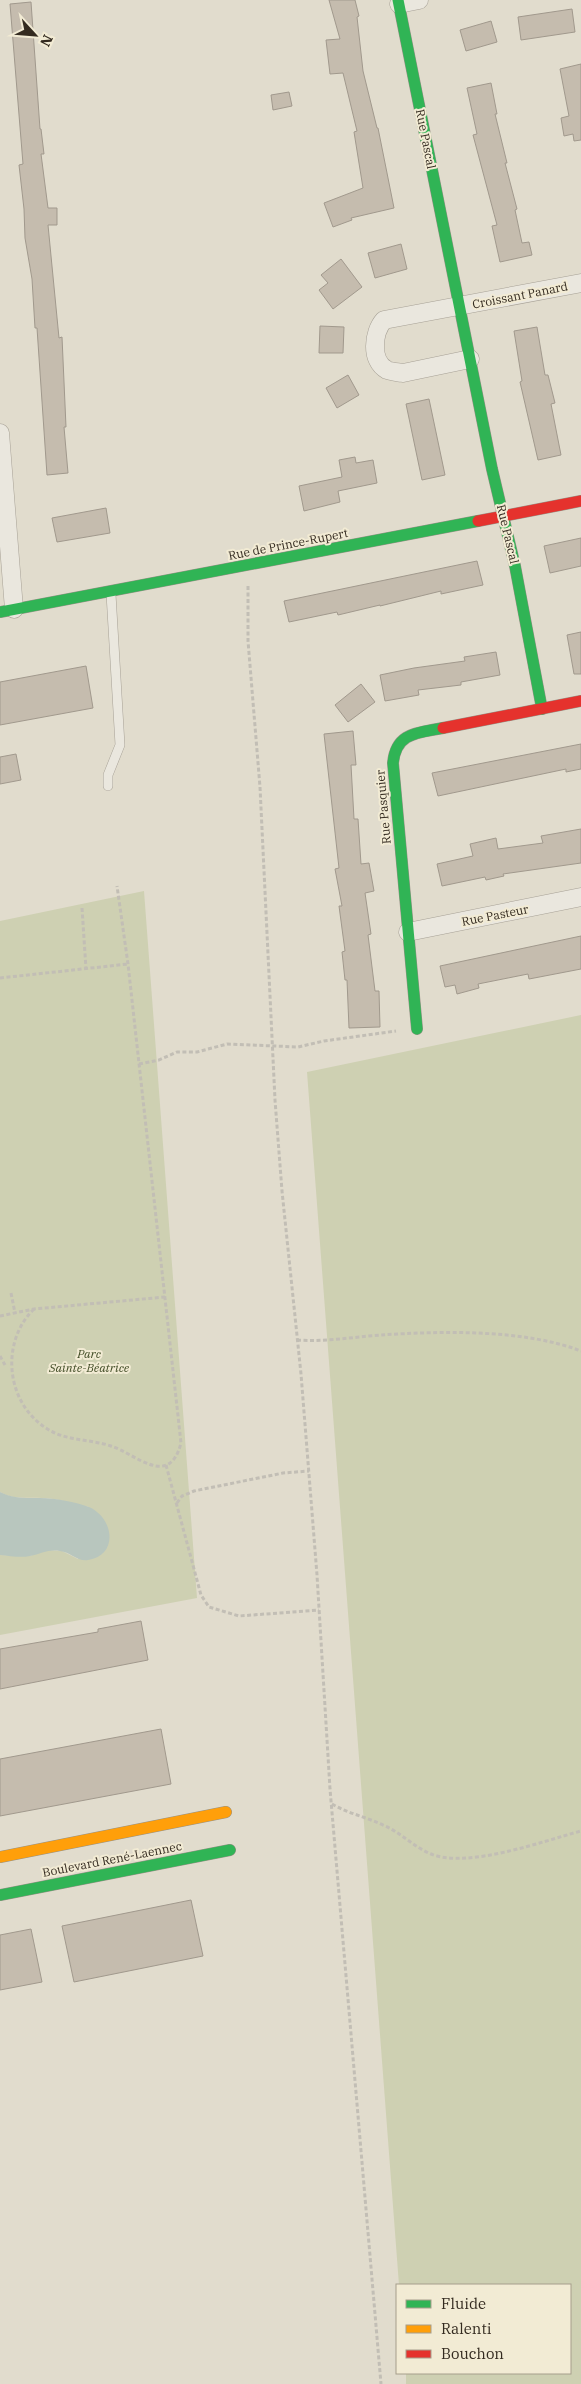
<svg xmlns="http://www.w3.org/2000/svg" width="581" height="2384" font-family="'IBM Plex Serif',serif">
<rect width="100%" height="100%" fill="#e1dccd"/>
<!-- green -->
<g fill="#ced0b2">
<path d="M144,891L197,1598L0,1635V1555L30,1556L46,1550L62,1551L78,1559L89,1507C73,1504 58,1498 42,1498C26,1497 15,1500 0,1492V921Z"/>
<polygon points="581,1015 581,2384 406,2384 406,2373 570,2373 570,2285 399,2285 307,1072"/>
</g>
<!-- water -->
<path fill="#b8c6be" d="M0,1492C14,1499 25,1498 40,1498C55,1498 76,1502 89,1507C114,1518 119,1555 88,1560C78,1562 70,1552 60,1551C48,1549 41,1554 30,1556C21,1558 10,1556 0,1555Z"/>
<!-- building -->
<g fill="#c5bcae" stroke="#a1998d">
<polygon points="329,0 355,0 359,16 357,17 363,71 377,128 378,128 394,208 351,218 352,220 333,227 324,203 363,188 354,132 357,131 343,73 330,74 326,40 340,39"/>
<polygon points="31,2 40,129 41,129 44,154 41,154 48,208 57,208 57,225 48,225 59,338 62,337 66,427 64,427 68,473 47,475 37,328 35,328 32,279 25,238 24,209 19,165 23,164 10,4"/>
<polygon points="572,9 575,32 521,40 518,17"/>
<polygon points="491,21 497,42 466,51 460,30"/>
<polygon points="581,64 581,140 574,141 573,134 564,136 561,118 569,116 560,69"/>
<polygon points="491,83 497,114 495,114 507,163 505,163 517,209 515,210 522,243 529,242 532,255 500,262 492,226 497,225 473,135 477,134 467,88"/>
<polygon points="289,92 292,106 273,110 271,95"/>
<polygon points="401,244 407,269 375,278 368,253"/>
<polygon points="341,259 362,287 333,309 319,290 328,283 321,275"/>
<polygon points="320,326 344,327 343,353 319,353"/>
<polygon points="537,327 545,375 548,375 555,403 551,404 561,455 538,460 520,382 522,381 514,331"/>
<polygon points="348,375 359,395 337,408 326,388"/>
<polygon points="429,399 445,475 422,480 406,404"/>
<polygon points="355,457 356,463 373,460 377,483 338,491 340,502 304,511 299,486 342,477 339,460"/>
<polygon points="106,508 110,533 57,542 52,518"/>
<polygon points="581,538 581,566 550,573 544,546"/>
<polygon points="477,561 483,585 441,594 441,591 380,606 380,605 338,615 337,612 289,622 284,601"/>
<polygon points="581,632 581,674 574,674 567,635"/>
<polygon points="496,652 500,675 461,682 461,685 418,690 419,695 385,701 380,675 414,668 465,661 464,657"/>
<polygon points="86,666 93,708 0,725 0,682"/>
<polygon points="361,684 375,702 348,722 335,705"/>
<polygon points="353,731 356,765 351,765 354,819 358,819 361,864 369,863 374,891 365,893 371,934 368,935 375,991 379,991 380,1027 349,1028 347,980 345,980 342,952 345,951 339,906 342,906 335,869 339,868 324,734"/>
<polygon points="581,744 581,769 566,772 566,769 438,796 432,773"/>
<polygon points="16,754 21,780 0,784 0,757"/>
<polygon points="581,829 581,863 503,874 504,876 486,880 485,877 442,886 437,864 473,856 470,844 496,838 498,849 543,843 541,836"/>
<polygon points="581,936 581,969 529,979 528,974 478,984 479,988 457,994 455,985 445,987 440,966"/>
<polygon points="141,1621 148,1660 0,1689 0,1649 98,1632 98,1629"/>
<polygon points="161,1729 171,1784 0,1816 0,1759"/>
<polygon points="191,1900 203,1956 74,1982 62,1926"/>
<polygon points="31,1929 42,1982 0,1990 0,1935"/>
</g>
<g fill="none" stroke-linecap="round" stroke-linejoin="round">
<!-- lane casing -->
<g stroke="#a7a196" stroke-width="10">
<polyline id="lane" points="108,786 108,775 120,745 111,594"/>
</g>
<!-- street casing -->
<g stroke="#a7a196" stroke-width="19">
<g id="street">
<polyline points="399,4 419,0"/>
<path d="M470,359L403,373C398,372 392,372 387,370C370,361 373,332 384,320L581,283"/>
<polyline points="0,433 14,609"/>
<polyline points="408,932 581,897"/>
</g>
</g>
<!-- fast casing -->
<g stroke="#969186" stroke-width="12">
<g id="fast">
<polyline points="398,0 492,469 515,566 542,709"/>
<polyline points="0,612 478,521"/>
<path d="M417,1029L393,763C396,732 418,733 443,728"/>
<polyline points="0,1895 230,1850"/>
</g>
</g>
<!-- slow casing -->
<g stroke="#969186" stroke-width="12">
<polyline id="slow" points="0,1857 226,1812"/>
</g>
<!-- jam casing -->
<g stroke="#969186" stroke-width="12">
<g id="jam">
<polyline points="478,521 581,501"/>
<polyline points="443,728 581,701"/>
</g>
</g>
<!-- path -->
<g stroke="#c2beb5" stroke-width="3" stroke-dasharray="4 2.5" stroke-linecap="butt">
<polyline points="248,586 248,641 260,787 275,1100 282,1191 301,1374 317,1575 330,1789 381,2384"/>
<polyline points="82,908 86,969"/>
<polyline points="0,978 128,964"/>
<polyline points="139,1064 159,1060 177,1052 197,1052 227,1044 298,1047 324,1041 396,1031"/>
<polyline points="11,1293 15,1313"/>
<path d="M34,1309C0,1342 5,1404 49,1430C68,1441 90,1439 111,1446C136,1454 169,1489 181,1443L128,964L117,886"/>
<polyline points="0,1316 34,1309 165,1297"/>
<path d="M297,1340C325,1342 353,1337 381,1335C442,1331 524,1329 581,1351"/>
<polyline points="0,1356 5,1365"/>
<polyline points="166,1465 201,1595 209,1607 239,1616 319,1610"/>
<polyline points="177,1503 182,1496 194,1491 283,1473 309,1471"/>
<path d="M332,1804C349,1814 367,1817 385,1826C401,1833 414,1847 431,1854C468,1869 543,1841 581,1831"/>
</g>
<!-- lane -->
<use href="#lane" stroke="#eae7de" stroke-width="9"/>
<!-- street -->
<use href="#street" stroke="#eae7de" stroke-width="18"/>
<!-- fast -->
<use href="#fast" stroke="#30b455" stroke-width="11"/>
<!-- slow -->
<use href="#slow" stroke="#ff9f0a" stroke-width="11"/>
<!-- jam -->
<use href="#jam" stroke="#e5322d" stroke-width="11"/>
</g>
<g text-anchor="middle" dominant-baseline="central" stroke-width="4" stroke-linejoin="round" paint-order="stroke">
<!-- street labels -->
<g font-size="12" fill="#342b20" stroke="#f2ebd4">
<text transform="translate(426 139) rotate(79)">Rue Pascal</text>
<text transform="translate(520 295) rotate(-11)">Croissant Panard</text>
<text transform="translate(508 534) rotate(77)">Rue Pascal</text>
<text transform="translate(288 544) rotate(-11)">Rue de Prince-Rupert</text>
<text transform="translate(383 807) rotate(-95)">Rue Pasquier</text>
<text transform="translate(495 915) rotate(-11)">Rue Pasteur</text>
<text transform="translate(112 1859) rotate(-11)">Boulevard René-Laennec</text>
</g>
<!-- park labels -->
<g font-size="12" font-style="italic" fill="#434e28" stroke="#f2ebd4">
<text x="89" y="1353">Parc<tspan x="89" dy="14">Sainte-Béatrice</tspan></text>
</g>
</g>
<!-- legend -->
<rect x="396" y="2284" width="175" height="90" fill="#f2ebd4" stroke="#a69e8c"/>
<rect x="406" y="2300" width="25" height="8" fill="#30b455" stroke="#a69e8c"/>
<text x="441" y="2309" font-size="15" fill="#342b20">Fluide</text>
<rect x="406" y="2325" width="25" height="8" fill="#ff9f0a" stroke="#a69e8c"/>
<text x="441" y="2334" font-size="15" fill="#342b20">Ralenti</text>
<rect x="406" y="2350" width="25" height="8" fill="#e5322d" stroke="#a69e8c"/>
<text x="441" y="2359" font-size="15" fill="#342b20">Bouchon</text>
<!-- north arrow -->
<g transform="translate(35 35) rotate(116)" stroke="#f2ebd4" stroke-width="4" paint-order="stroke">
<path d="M0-4L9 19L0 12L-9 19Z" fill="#342b20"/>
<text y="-8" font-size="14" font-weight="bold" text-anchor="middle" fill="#342b20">N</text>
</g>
</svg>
